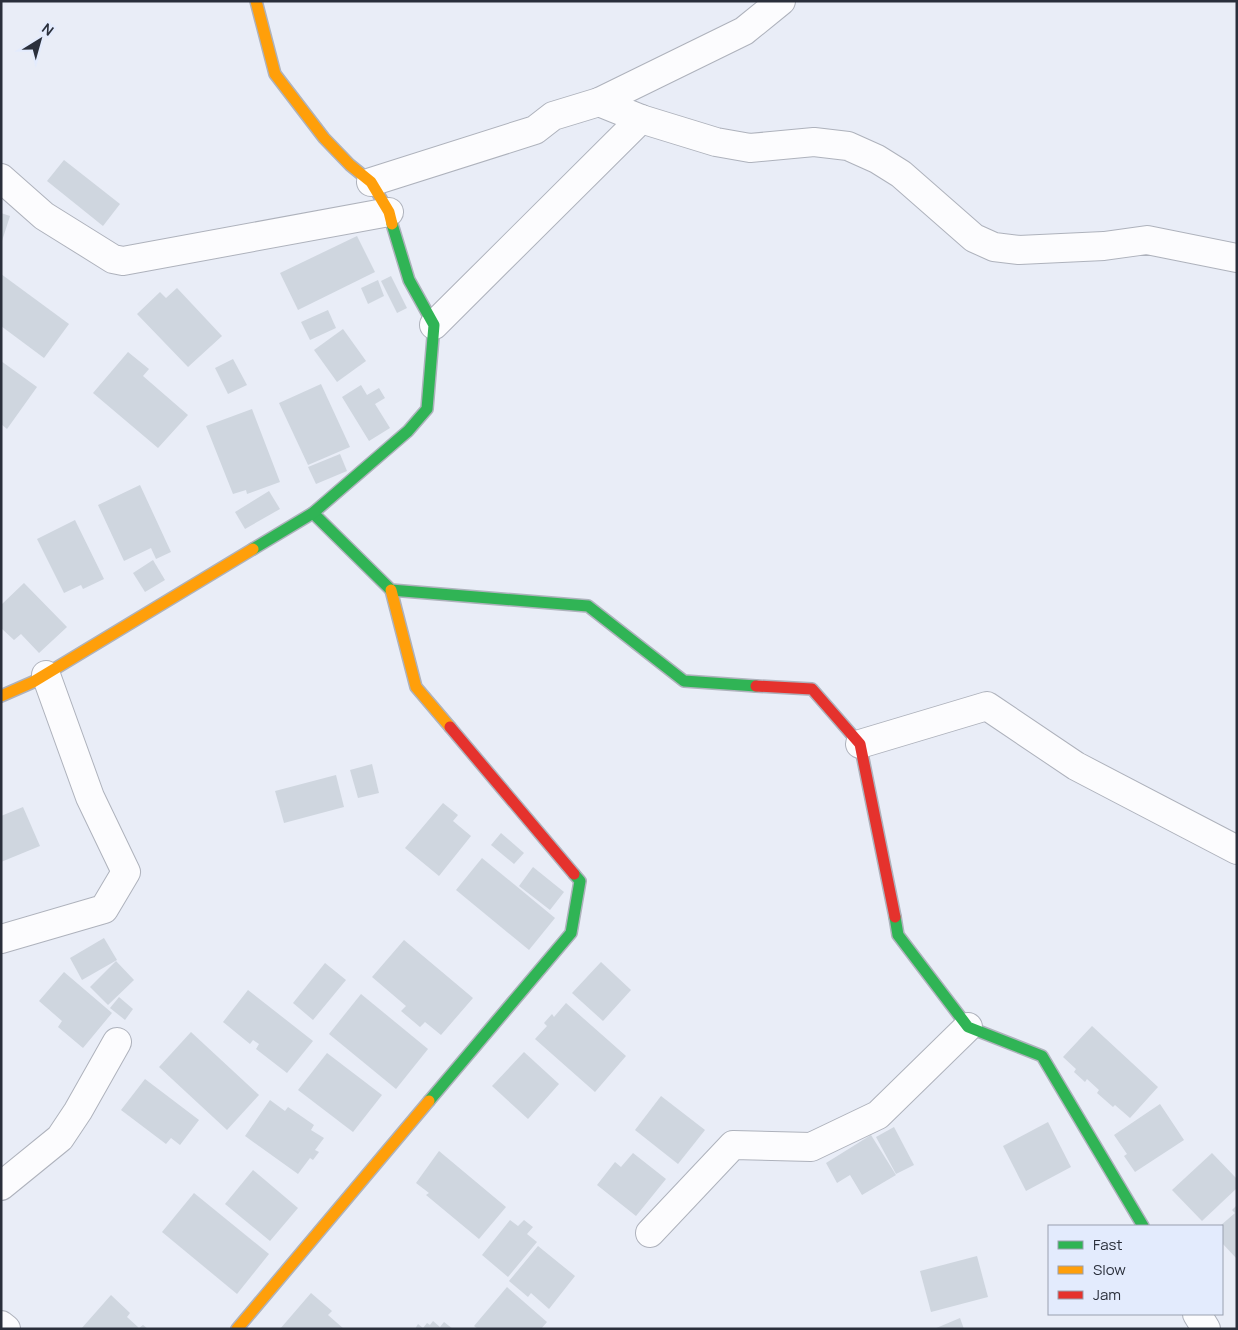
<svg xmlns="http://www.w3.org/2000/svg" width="1238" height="1330" font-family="Manrope,sans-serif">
<rect width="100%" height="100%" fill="#e9edf7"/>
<!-- building -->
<g fill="#cfd6df">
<polygon points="64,160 120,204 103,226 47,181"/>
<polygon points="1,213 10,216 2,241 1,241"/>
<polygon points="357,236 375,272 298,310 280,273"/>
<polygon points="1,274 69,324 44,358 1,326"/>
<polygon points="391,276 407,308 397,313 381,281"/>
<polygon points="378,280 384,296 368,304 361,288"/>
<polygon points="177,288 222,336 188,367 137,314 160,292 166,298"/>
<polygon points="328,310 336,328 310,340 301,322"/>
<polygon points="343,329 366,361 337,382 314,350"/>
<polygon points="128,352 149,369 143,376 188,415 158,448 93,393"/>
<polygon points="233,359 247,385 228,394 215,368"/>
<polygon points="1,361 37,387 7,429 1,424"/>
<polygon points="321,384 350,447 308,465 279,403"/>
<polygon points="361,385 367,395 379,388 385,398 375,404 390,428 369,441 342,397"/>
<polygon points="252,409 280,482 247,494 246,490 233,494 206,426"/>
<polygon points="340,454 347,471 316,484 308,467"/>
<polygon points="140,485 171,552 156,559 151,548 124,561 98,505"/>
<polygon points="269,491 280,509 245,529 235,512"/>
<polygon points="75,520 104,579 83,589 81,585 64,593 37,539"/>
<polygon points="153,560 165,580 145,592 133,573"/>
<polygon points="24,583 67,627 39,653 21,634 14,640 1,628 1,605"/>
<polygon points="372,764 379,793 358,798 350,770"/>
<polygon points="336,775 344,807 284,823 275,791"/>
<polygon points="443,803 458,815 453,821 471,836 439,876 405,848"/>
<polygon points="23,807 40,846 1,862 1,816"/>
<polygon points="501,833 524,853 514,864 491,845"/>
<polygon points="482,858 555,918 529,950 456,890"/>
<polygon points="533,867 564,892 550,910 519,886"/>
<polygon points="104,938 117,960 82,980 70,958"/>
<polygon points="404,940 473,998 441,1035 425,1022 420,1027 401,1011 406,1006 372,977"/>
<polygon points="116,961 134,980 108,1005 90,987"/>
<polygon points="601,962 631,990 603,1021 572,993"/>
<polygon points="325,963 346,980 313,1020 293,1003"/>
<polygon points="64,972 112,1013 83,1048 58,1027 62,1021 39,1001"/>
<polygon points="248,990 313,1041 287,1073 256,1049 259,1044 253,1040 250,1044 223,1022"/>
<polygon points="361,994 428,1049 396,1089 329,1034"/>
<polygon points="119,997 133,1009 125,1020 110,1008"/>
<polygon points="566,1003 626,1056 595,1092 535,1039 547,1026 544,1023 552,1014 554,1017"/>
<polygon points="1092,1026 1158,1087 1130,1118 1115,1105 1113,1107 1097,1093 1099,1090 1087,1079 1085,1082 1074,1072 1076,1069 1063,1057"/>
<polygon points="191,1032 259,1095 227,1130 159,1067"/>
<polygon points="524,1052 559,1084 528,1119 492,1086"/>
<polygon points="327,1053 382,1095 353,1132 298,1090"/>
<polygon points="145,1079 199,1120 180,1145 171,1138 166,1144 121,1110"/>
<polygon points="661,1096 705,1130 678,1164 635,1130"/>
<polygon points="270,1100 285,1111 288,1107 314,1125 311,1130 324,1138 315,1150 319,1152 313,1160 310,1158 298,1174 245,1136"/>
<polygon points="1160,1104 1184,1140 1135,1172 1124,1156 1127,1154 1114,1135"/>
<polygon points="1048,1122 1071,1167 1026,1191 1003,1146"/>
<polygon points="894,1127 914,1165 896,1174 876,1137"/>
<polygon points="871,1135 896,1175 862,1195 850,1175 837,1183 826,1163"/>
<polygon points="439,1151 506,1207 479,1239 426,1195 429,1193 416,1183"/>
<polygon points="633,1153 666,1179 636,1216 597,1185 615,1162 621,1167"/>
<polygon points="1212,1153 1237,1179 1237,1188 1202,1221 1172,1190"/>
<polygon points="253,1170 298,1208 270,1241 225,1204"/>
<polygon points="194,1193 269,1254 237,1294 162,1232"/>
<polygon points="1237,1205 1237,1259 1222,1243 1220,1226 1235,1213 1232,1210"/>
<polygon points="510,1220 518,1226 524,1220 533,1227 527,1234 537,1242 508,1277 482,1255"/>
<polygon points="538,1246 575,1276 549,1309 531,1293 528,1297 509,1281"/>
<polygon points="977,1256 988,1297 931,1312 920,1271"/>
<polygon points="507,1287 547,1322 541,1329 478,1329 474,1326"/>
<polygon points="311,1293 332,1311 328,1315 344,1329 280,1329"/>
<polygon points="111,1295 130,1313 127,1317 139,1328 143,1325 148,1329 81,1329"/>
<polygon points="960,1318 964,1329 934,1329"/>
<polygon points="433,1321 440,1327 444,1322 453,1329 415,1329 418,1324 423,1328 427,1323 430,1325"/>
</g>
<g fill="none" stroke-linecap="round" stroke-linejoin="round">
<!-- street casing -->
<g stroke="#aeb2bc" stroke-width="30">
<g id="street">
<polyline points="599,102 744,31 781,1"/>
<polyline points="1,178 44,216 113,259 123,261 389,212"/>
<polyline points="371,182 535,130 553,116 599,102 641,119 716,142 750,148 814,142 848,146 877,159 901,174 974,238 994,247 1019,250 1104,246 1147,240 1237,258"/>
<polyline points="434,325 641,119"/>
<polyline points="860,744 987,706 1076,766 1237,850"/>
<polyline points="1,939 104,909 126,872 90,797 46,675"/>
<polyline points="1,1186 60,1138 78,1111 117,1042"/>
<polyline points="650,1233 733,1145 811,1147 878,1115 968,1027"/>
<polyline points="1197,1314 1206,1329"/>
<polyline points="1,1325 6,1329"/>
</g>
</g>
<!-- fast casing -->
<g stroke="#aeb2bc" stroke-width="14">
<g id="fast">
<polyline points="313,513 391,590 588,606 684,681 756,686"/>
<polyline points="253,549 313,513 408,431 427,409 434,325 409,280 392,224"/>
<polyline points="895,917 898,935 968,1027 1042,1056 1143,1226"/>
<polyline points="429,1101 571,933 580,881 574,874"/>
</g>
</g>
<!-- slow casing -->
<g stroke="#aeb2bc" stroke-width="14">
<g id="slow">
<polyline points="256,1 275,74 324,138 350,165 371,182 389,212 392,224"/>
<polyline points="391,590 416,687 450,727"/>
<polyline points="1,696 33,682 253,549"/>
<polyline points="237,1329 429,1101"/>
</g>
</g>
<!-- jam casing -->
<g stroke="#aeb2bc" stroke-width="14">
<g id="jam">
<polyline points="756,686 812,689 860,744 895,917"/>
<polyline points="450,727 574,874"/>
</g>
</g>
<!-- street -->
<use href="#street" stroke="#fcfcfe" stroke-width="28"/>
<!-- fast -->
<use href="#fast" stroke="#30b455" stroke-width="11"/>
<!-- slow -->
<use href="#slow" stroke="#ff9f0a" stroke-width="11"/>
<!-- jam -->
<use href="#jam" stroke="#e5322d" stroke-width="11"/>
</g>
<!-- border -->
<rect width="1238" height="1330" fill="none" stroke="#2a2f3b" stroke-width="5"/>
<!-- legend -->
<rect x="1048" y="1225" width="175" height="90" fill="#e3ebfd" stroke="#99a0af"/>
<rect x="1058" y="1241" width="25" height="8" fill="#30b455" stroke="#99a0af"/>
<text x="1093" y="1250" font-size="15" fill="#2a2f3b">Fast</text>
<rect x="1058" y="1266" width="25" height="8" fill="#ff9f0a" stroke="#99a0af"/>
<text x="1093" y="1275" font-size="15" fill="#2a2f3b">Slow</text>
<rect x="1058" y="1291" width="25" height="8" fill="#e5322d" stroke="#99a0af"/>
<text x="1093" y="1300" font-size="15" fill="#2a2f3b">Jam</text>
<!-- north arrow -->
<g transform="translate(40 40) rotate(37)" stroke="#e3ebfd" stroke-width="4" paint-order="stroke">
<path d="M0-4L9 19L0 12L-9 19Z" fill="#2a2f3b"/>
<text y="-8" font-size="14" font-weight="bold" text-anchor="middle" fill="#2a2f3b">N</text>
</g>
</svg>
